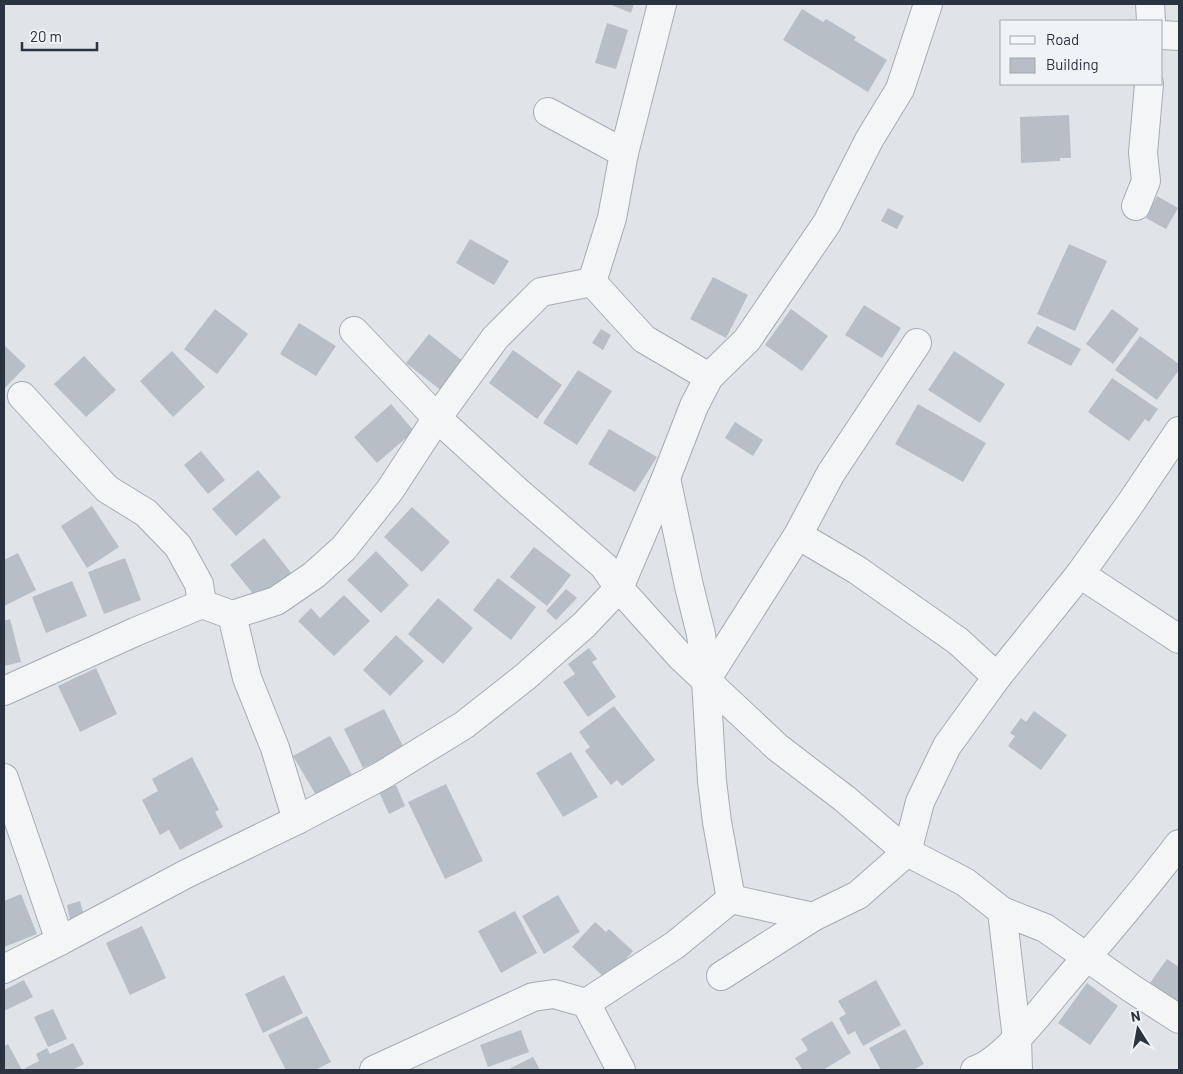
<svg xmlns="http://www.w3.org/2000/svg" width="1183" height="1074" font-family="Barlow,sans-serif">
<rect width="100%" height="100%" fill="#e0e4e9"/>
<!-- building -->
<g fill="#b8bec5">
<polygon points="609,4 634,4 631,13"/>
<polygon points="802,9 823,22 826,19 856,37 854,40 887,60 868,92 783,40"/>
<polygon points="607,23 628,30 616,69 595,63"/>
<polygon points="1069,115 1071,158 1060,158 1060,161 1021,163 1020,117"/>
<polygon points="1157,196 1178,208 1166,229 1146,218"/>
<polygon points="888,208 904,216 897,229 881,221"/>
<polygon points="470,239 509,261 494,285 456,263"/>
<polygon points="1069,244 1107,261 1075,331 1037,314"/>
<polygon points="713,277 748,295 726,338 690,319"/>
<polygon points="864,305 901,328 882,358 845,335"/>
<polygon points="215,309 248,334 217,374 184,349"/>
<polygon points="791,309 828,336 802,371 765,345"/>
<polygon points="1112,309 1139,329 1113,364 1086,344"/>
<polygon points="299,323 336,346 316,376 280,354"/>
<polygon points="1037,326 1081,349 1071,366 1027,343"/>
<polygon points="601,329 611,335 603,350 592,343"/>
<polygon points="429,334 464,362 442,391 406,363"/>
<polygon points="1140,336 1179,364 1179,370 1157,400 1115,370"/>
<polygon points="4,345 26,366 4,389"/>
<polygon points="513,350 562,385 537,419 489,383"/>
<polygon points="172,351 205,387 173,417 140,381"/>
<polygon points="954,351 1005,384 980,423 928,390"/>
<polygon points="84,356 116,390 86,417 54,384"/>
<polygon points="578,370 612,391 577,445 543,423"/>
<polygon points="1112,378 1158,409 1149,422 1145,419 1129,441 1088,412"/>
<polygon points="391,404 414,431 377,463 354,437"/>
<polygon points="918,404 986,443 963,482 895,444"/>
<polygon points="735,422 763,440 753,456 725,438"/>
<polygon points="609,429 657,457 635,492 588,464"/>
<polygon points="201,451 225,480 208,494 184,465"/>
<polygon points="258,470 281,497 236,536 212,509"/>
<polygon points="92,506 119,547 87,568 61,526"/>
<polygon points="412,507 450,542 422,572 384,537"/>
<polygon points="264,538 292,574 258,600 230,565"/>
<polygon points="534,547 571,575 547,606 510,577"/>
<polygon points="376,551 409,585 381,613 347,580"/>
<polygon points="18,553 36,590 4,606 4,560"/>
<polygon points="125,558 141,600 104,614 88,572"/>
<polygon points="498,578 536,607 511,640 473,610"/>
<polygon points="72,581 87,616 46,633 32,597"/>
<polygon points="566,589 577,598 556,620 546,611"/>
<polygon points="344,595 370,621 334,656 298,621 311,608 320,618"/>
<polygon points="438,598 473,628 443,664 408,634"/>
<polygon points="10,619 21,662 4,666 4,621"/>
<polygon points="396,635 424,661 390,696 363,670"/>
<polygon points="589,648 597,659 592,662 616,697 588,717 563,682 575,674 568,664"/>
<polygon points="96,668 117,714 80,732 58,686"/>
<polygon points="614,706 655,760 622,786 617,780 611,785 585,751 590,747 579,732"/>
<polygon points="384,709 404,748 363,768 344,729"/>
<polygon points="1034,711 1067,735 1041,770 1008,746 1015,736 1010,733 1021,718 1026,722"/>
<polygon points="330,736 352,775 316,795 293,756"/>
<polygon points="571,752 598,797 563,817 536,773"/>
<polygon points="192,757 219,810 215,812 223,827 180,850 169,830 160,835 142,800 158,791 152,779"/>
<polygon points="446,784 483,861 445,879 408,802"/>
<polygon points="396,785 405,806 389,814 379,792"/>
<polygon points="21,894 37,934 4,947 4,901"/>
<polygon points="558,895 580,932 544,954 522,916"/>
<polygon points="80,901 85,919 71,923 67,905"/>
<polygon points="515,911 537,953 501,973 478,931"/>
<polygon points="595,922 606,932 609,929 633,951 607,980 572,947"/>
<polygon points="142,926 166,978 130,995 106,943"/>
<polygon points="1167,959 1179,967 1179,1004 1150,983"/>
<polygon points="284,975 303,1013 263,1033 245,994"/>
<polygon points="24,980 33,997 4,1011 4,990"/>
<polygon points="876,980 901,1025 863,1046 855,1031 848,1035 839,1018 846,1014 838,1001"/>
<polygon points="1087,983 1118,1006 1090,1045 1058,1023"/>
<polygon points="53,1009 67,1039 48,1047 34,1017"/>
<polygon points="307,1016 331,1062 315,1070 286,1070 268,1035"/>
<polygon points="832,1021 851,1053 823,1070 803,1070 795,1058 808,1050 801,1039"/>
<polygon points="905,1029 924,1064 913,1070 881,1070 869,1048"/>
<polygon points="521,1030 529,1052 488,1067 480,1045"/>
<polygon points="73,1043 84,1064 72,1070 27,1070 25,1068 39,1061 36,1054 47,1048 50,1054"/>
<polygon points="8,1044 22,1070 4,1070 4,1046"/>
<polygon points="533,1057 540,1070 507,1070"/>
</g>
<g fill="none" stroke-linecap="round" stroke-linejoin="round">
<!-- minor casing -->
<g stroke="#a6abb3" stroke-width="30">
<g id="minor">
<polyline points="1150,4 1151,21"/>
<polyline points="1162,35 1179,36"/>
<polyline points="548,112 624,153"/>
<polyline points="1136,206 1146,181 1143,153 1149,84"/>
<polyline points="592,282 644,339 709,377 747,340 827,223 869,140 900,89 928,4"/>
<polyline points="592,282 612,218 624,153 662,4"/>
<polyline points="354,331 437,418 517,491 604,566 619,588 680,656 777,747 845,799 907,852 965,882 1002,911 1045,928 1131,988 1179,1019"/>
<polyline points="22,396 107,489 146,513 178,546 199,584 202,604"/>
<polyline points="666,478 689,586 701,634 706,680 712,781 717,822 731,899"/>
<polyline points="798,535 857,570 958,641 997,677"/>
<polyline points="1080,574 1179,639"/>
<polyline points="232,615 247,678 275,748 297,820"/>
<polyline points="706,680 798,535 831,473 917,343"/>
<polyline points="4,691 135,632 202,604 232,615 276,601 314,575 344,548 390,490 437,418 495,338 541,292 592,282"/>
<polyline points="4,778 60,941"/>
<polyline points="731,899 813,917"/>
<polyline points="1002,911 1017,1039 1018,1070"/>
<polyline points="4,969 60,941 186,874 297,820 381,776 464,725 525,677 584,625 619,588 666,478 694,406 709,377"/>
<polyline points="721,976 813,917 858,895 907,852 920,802 947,746 997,677 1080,574 1130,504 1179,431"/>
<polyline points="586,1003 675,945 731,899"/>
<polyline points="374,1070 533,997 554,994 586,1003 621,1070"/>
<path d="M975,1070C1004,1061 1042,1009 1062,986C1102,939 1142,893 1179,844"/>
</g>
</g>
<!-- minor -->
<use href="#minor" stroke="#f3f5f7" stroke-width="28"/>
</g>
<!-- border -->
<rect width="1183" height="1074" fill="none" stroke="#2a333f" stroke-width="10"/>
<!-- legend -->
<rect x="1000" y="20" width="162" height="65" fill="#f0f3f6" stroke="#a1a6ad"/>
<rect x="1010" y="36" width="25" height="8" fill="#f3f5f7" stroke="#a1a6ad"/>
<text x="1046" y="45" font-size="15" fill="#2a333f">Road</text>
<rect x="1010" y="58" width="25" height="15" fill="#b8bec5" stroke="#a1a6ad"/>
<text x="1046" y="70" font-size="15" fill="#2a333f">Building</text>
<!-- north arrow -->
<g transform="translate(1138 1029) rotate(349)" stroke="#f0f3f6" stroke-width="4" paint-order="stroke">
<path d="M0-4L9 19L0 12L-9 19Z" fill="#2a333f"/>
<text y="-8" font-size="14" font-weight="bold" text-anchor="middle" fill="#2a333f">N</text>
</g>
<!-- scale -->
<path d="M22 42v8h75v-8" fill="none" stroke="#2a333f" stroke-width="2.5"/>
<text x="30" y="42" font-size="15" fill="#2a333f" stroke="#f0f3f6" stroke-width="4" paint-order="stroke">20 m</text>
</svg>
